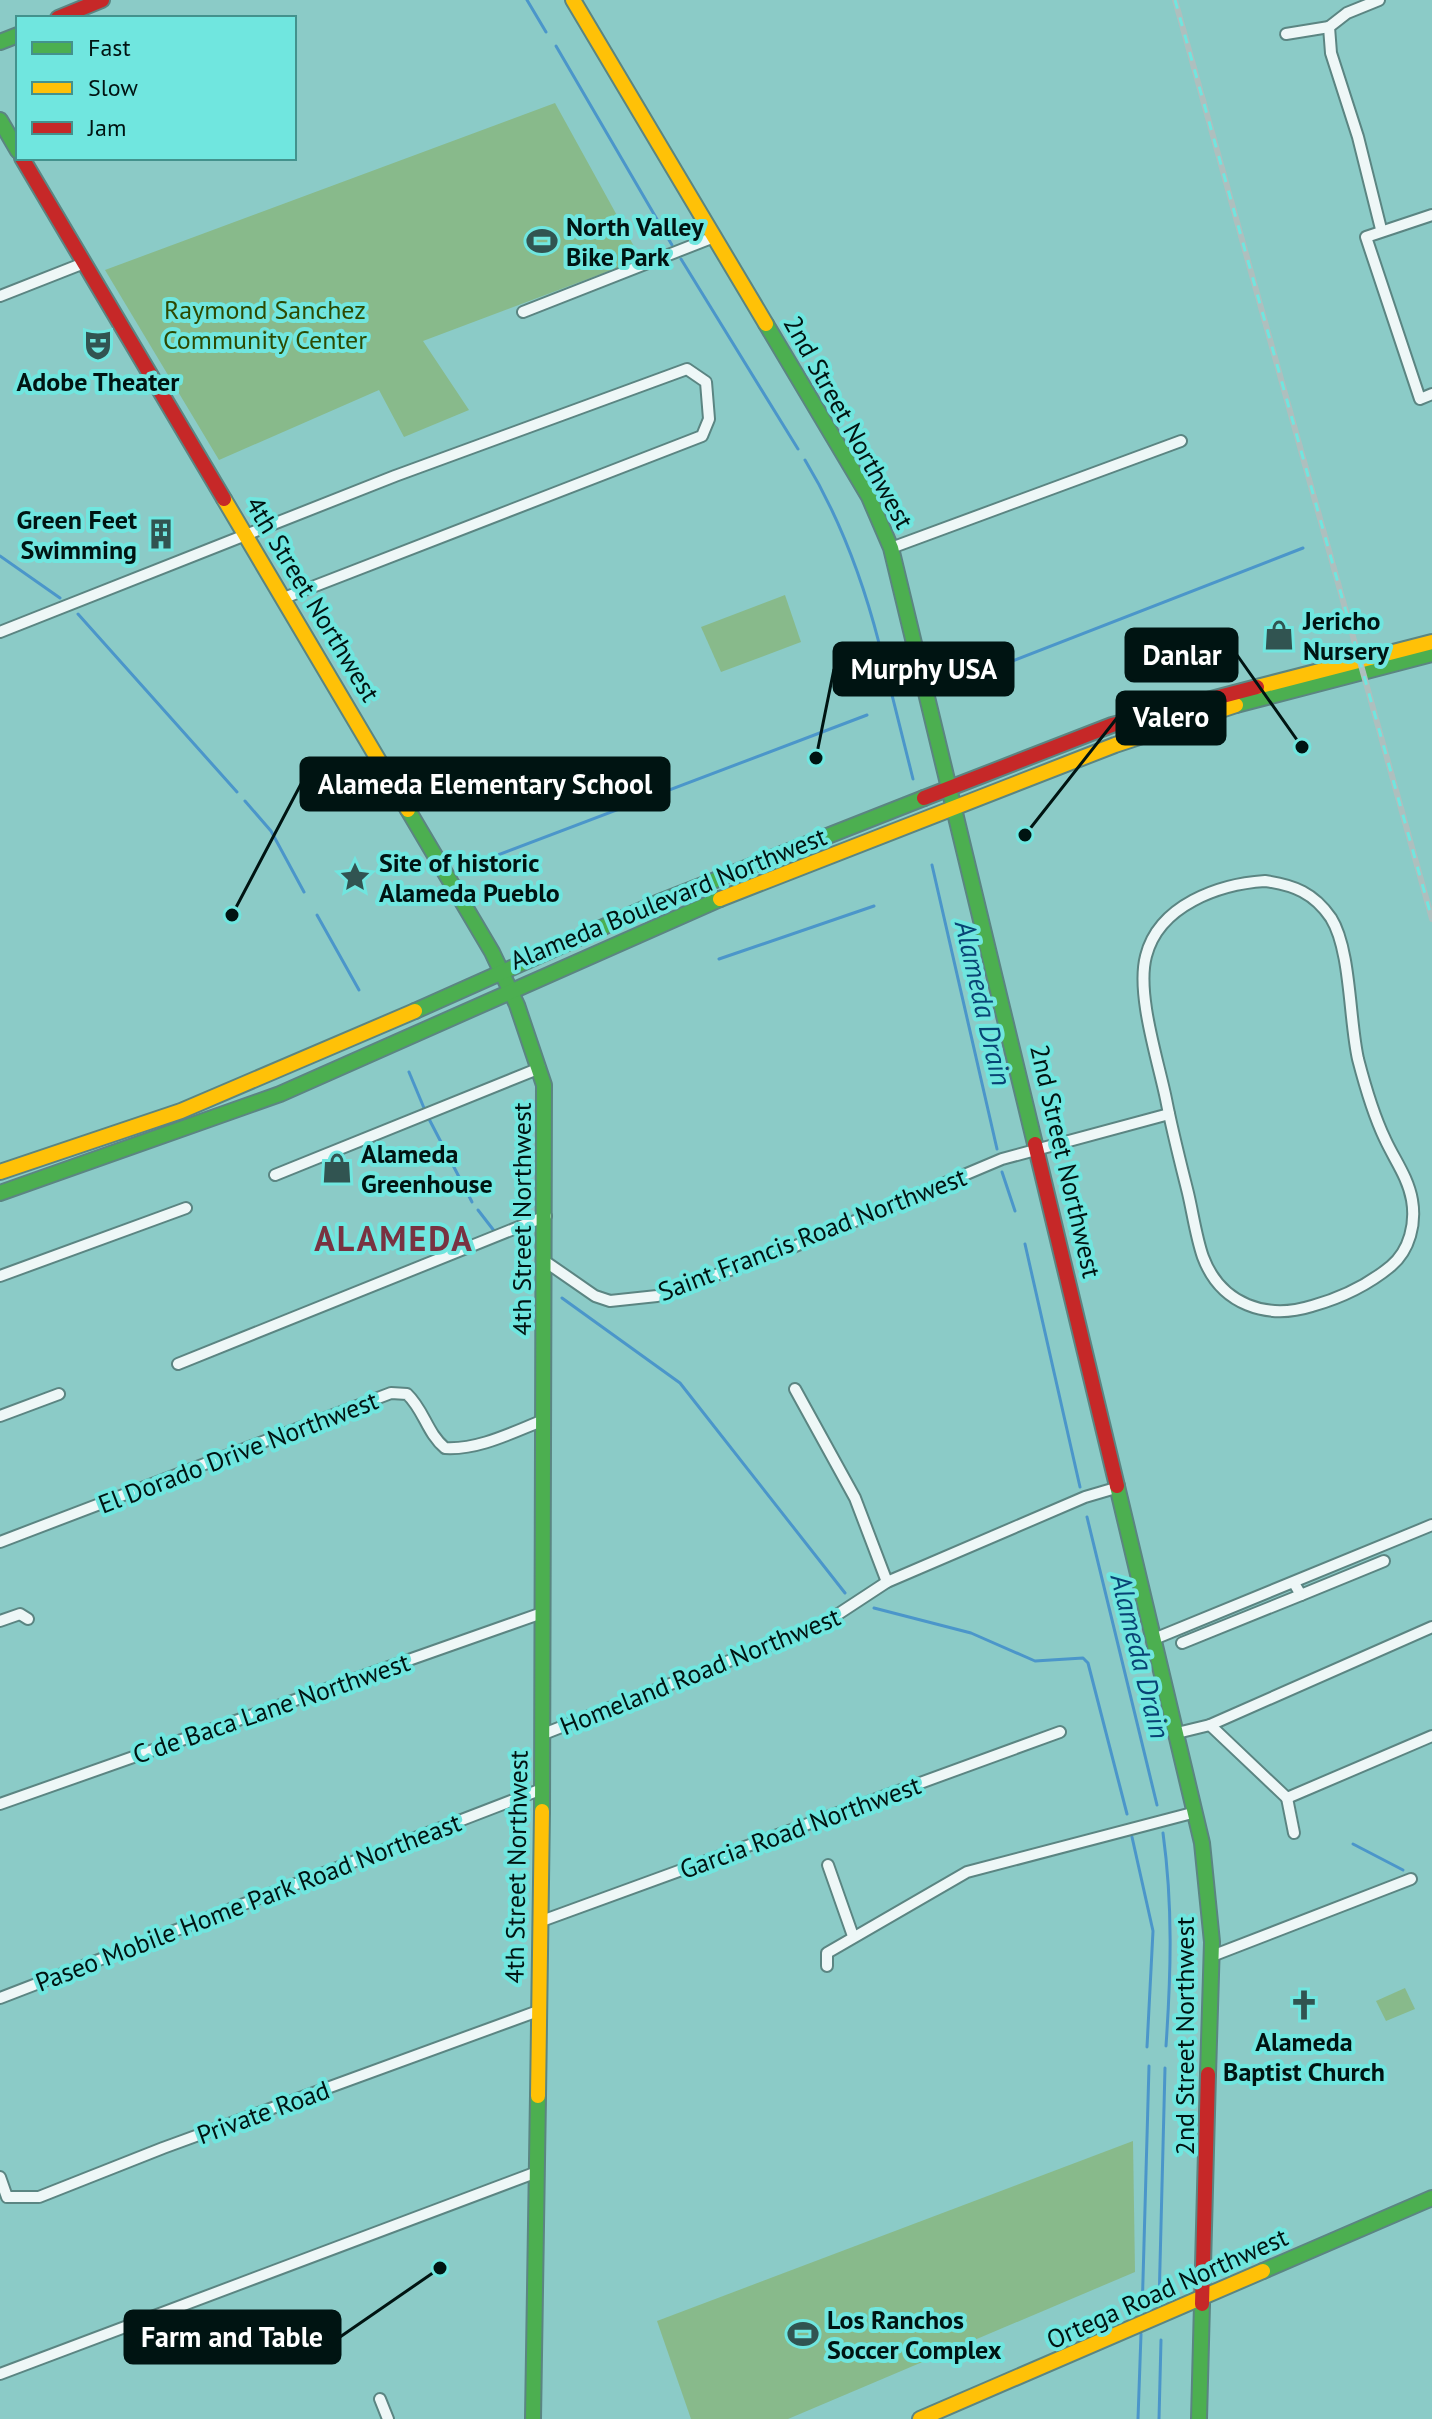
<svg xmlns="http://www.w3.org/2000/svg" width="1432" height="2419" font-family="'PT Sans',sans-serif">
<rect width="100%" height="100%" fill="#8bcbc7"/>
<!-- green -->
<g fill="#88ba8b">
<polygon points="555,103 641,259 423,341 469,410 404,437 379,390 219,460 105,270"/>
<polygon points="785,595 801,642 721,672 701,627"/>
<polygon points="1405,1988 1415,2009 1386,2021 1376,2001"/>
<polygon points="1133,2141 1135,2272 788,2419 691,2419 657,2321"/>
</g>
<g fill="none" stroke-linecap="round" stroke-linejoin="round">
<!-- stream -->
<g stroke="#4b96ca" stroke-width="3">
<polyline points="527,0 546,32"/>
<polyline points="556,46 672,245"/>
<polyline points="681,259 798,449"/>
<path d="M805,460C840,518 862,577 879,643"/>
<polyline points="0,556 60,598"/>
<polyline points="78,614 237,792"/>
<polyline points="883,659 913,779"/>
<polyline points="948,686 1303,548"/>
<polyline points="245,801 271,831 304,892"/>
<polyline points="932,865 997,1149"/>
<polyline points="461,869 867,715"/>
<polyline points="317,915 359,990"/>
<polyline points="719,959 874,906"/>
<polyline points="409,1072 424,1108"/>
<polyline points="428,1117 472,1202"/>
<polyline points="1002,1172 1015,1211"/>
<polyline points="478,1210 495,1232"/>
<polyline points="1025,1244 1080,1487"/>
<polyline points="562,1298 680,1383 845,1593"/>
<polyline points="1087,1517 1157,1805"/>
<polyline points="874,1608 971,1633 1035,1661 1083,1658 1088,1663 1127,1814"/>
<path d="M1163,1833C1173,1906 1171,1973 1166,2046"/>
<polyline points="1132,1837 1153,1931 1147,2047"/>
<polyline points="1353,1844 1403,1870"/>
<polyline points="1159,2304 1165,2068"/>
<polyline points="1142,2315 1149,2066"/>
<polyline points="1138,2419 1141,2334"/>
<polyline points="1159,2419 1161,2340"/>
</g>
<!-- street casing -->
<g stroke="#5b8582" stroke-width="14">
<g id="street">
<polyline points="1379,0 1347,13 1329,27 1331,53 1358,137 1381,229"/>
<polyline points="1286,34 1329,27"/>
<polyline points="1432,215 1366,237 1420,399 1432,394"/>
<polyline points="0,296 84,263"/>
<polyline points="523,312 714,237"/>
<polyline points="891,548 1181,441"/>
<polyline points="0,632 395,476 687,369 706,382 709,419 702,436 284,598"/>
<path d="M1265,881C1294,885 1314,893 1331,918C1351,950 1349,1019 1358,1059C1365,1086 1373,1114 1385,1139C1394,1159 1408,1177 1412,1200C1416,1223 1410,1250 1391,1266C1368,1285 1341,1298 1312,1306C1267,1320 1221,1305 1203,1257C1196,1237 1193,1214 1188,1193C1180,1161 1172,1130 1166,1099C1158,1060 1136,994 1146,956C1159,905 1219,884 1265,881Z"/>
<polyline points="275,1175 540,1068"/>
<polyline points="546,1262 595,1296 610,1301 657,1296 786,1250 1002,1159 1169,1114"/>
<polyline points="0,1276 186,1208"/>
<polyline points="178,1364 546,1216"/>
<polyline points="795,1389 855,1498 887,1582"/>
<polyline points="0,1416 59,1394"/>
<path d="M0,1542L391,1393L407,1394C424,1410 427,1433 445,1448C479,1450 513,1432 544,1420"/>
<polyline points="1301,1595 1384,1561"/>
<polyline points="0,1621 20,1614 28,1619"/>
<polyline points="1154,1639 1432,1525"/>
<polyline points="1182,1643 1301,1595 1294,1583"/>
<polyline points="1210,1725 1287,1798 1432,1736"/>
<polyline points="1177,1733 1210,1725 1432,1627"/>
<polyline points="541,1735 823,1624 887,1582 1085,1497 1119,1487"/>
<polyline points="1287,1798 1294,1833"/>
<polyline points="0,1804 542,1613"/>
<polyline points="828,1865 853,1936"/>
<polyline points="539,1922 1060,1732"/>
<polyline points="1212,1956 1411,1879"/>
<polyline points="827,1966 827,1953 967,1872 1196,1812"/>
<polyline points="0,1998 542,1789"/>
<polyline points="0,2177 7,2197 39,2197 163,2148 538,2011"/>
<polyline points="0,2374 537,2172"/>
<polyline points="380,2399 388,2419"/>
</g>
</g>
<!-- fast casing -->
<g stroke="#5b8582" stroke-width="18">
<g id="fast">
<polyline points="0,42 18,35"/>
<polyline points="0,120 18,151"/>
<polyline points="766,324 869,497 891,548 1035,1144"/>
<polyline points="1236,705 1432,654"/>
<polyline points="408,810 492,952 517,1005 544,1085 542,1811"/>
<polyline points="415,1011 657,903 924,798"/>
<polyline points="0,1193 280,1094 720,899"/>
<polyline points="1117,1486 1202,1843 1212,1942 1208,2074"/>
<polyline points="1263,2271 1432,2198"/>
<polyline points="533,2419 538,2096"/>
<polyline points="1199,2419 1202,2304"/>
</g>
</g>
<!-- slow casing -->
<g stroke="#5b8582" stroke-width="18">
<g id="slow">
<polyline points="573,0 766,324"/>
<polyline points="224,499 408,810"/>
<polyline points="1257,687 1432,642"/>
<polyline points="720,899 1115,745 1236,705"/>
<polyline points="0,1172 181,1111 415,1011"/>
<polyline points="538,2096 542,1811"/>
<polyline points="920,2419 1263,2271"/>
</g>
</g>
<!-- jam casing -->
<g stroke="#5b8582" stroke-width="18">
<g id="jam">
<polyline points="58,18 102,0"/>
<polyline points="22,158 224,499"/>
<polyline points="924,798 1112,725 1257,687"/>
<polyline points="1035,1144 1117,1486"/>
<polyline points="1202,2304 1208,2074"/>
</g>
</g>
<!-- street -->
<use href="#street" stroke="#eef7f7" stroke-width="10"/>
<!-- fast -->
<use href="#fast" stroke="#4caf50" stroke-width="14"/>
<!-- slow -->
<use href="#slow" stroke="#ffc107" stroke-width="14"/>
<!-- jam -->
<use href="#jam" stroke="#c62828" stroke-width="14"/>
<!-- rail casing -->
<g stroke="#aebfbe" stroke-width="6">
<polyline id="rail" points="1175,0 1432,919"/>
</g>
<!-- rail -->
<use href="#rail" stroke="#70e6df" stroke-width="3" stroke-dasharray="9" stroke-linecap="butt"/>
</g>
<!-- icons -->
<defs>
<g id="stadium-bare" transform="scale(2.4)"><path d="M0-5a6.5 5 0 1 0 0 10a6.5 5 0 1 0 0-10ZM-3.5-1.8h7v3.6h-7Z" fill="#315451" stroke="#70e6df" stroke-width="2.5" paint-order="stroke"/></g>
<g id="theatre-bare" transform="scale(2.4)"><path d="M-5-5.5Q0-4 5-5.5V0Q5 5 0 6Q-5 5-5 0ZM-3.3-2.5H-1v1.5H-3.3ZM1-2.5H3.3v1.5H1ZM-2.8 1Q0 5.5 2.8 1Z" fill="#315451" stroke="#70e6df" stroke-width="2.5" paint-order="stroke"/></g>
<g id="building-bare" transform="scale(2.4)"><path d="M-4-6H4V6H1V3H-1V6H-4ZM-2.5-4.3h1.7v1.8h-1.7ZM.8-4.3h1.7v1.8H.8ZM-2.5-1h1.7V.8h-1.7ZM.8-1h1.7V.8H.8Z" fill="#315451" stroke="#70e6df" stroke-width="2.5" paint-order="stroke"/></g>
<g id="shop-bare" transform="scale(2.4)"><path d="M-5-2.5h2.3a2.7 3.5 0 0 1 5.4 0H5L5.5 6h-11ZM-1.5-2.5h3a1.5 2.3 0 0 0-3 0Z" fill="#315451" stroke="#70e6df" stroke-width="2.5" paint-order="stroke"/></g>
<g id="sight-bare" transform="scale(2.4)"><path d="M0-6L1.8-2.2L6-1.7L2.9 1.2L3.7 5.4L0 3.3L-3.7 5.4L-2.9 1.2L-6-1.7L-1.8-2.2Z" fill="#315451" stroke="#70e6df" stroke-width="2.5" paint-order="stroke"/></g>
<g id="church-bare" transform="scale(2.4)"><path d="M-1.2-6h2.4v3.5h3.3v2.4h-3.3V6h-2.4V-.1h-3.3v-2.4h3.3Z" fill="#315451" stroke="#70e6df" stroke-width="2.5" paint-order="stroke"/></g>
</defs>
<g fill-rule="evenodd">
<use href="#stadium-bare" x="542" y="241"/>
<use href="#theatre-bare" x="98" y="345"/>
<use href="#building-bare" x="161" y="534"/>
<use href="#shop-bare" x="1279" y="635"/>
<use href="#sight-bare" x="355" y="877"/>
<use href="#shop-bare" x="337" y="1168"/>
<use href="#church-bare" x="1304" y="2005"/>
<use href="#stadium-bare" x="803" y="2334"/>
</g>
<g text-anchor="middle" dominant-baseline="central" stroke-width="8" stroke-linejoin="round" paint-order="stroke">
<!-- poi labels -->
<g font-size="26" font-weight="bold" fill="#001412" stroke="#70e6df" text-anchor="start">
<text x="566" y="226">North Valley<tspan x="566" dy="30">Bike Park</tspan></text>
<text x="98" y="381" text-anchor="middle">Adobe Theater</text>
<text x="137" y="519" text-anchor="end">Green Feet<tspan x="137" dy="30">Swimming</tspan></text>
<text x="1303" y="620">Jericho<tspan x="1303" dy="30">Nursery</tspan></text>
<text x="379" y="862">Site of historic<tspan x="379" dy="30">Alameda Pueblo</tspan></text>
<text x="361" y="1153">Alameda<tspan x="361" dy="30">Greenhouse</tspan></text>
<text x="1304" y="2041" text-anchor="middle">Alameda<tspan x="1304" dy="30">Baptist Church</tspan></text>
<text x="827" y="2319">Los Ranchos<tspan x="827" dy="30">Soccer Complex</tspan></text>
</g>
<!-- park labels -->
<g font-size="26" fill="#2d4900" stroke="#70e6df">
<text x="265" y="309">Raymond Sanchez<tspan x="265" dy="30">Community Center</tspan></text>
</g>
<!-- street labels -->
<g font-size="26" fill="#001412" stroke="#70e6df">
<text transform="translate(849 422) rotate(61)">2nd Street Northwest</text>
<text transform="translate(313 599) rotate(59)">4th Street Northwest</text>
<text transform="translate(668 898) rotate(-22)">Alameda Boulevard Northwest</text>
<text transform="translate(1066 1161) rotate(77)">2nd Street Northwest</text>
<text transform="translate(521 1219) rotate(-90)">4th Street Northwest</text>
<text transform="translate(812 1234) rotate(-21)">Saint Francis Road Northwest</text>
<text transform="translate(238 1452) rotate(-21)">El Dorado Drive Northwest</text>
<text transform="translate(700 1671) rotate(-22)">Homeland Road Northwest</text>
<text transform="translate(271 1708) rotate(-19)">C de Baca Lane Northwest</text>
<text transform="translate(800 1827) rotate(-20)">Garcia Road Northwest</text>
<text transform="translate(516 1867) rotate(-89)">4th Street Northwest</text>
<text transform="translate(248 1902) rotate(-21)">Paseo Mobile Home Park Road Northeast</text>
<text transform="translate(1184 2036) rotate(-90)">2nd Street Northwest</text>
<text transform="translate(263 2112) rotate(-20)">Private Road</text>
<text transform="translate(1167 2288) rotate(-24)">Ortega Road Northwest</text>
</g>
<!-- water labels -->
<g font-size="28" font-style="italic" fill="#084374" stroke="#70e6df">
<text transform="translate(984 1003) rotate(77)">Alameda Drain</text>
<text transform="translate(1141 1656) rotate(76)">Alameda Drain</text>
</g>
<!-- district labels -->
<g font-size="34" font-weight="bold" letter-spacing="2" fill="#793241" stroke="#70e6df">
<text x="394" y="1238">ALAMEDA</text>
</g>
</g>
<!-- callouts -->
<path fill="none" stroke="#001412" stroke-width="3" d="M1302 747L1237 655M816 758L834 669M1025 835L1117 718M232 915L301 784M440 2268L340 2337"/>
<g fill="#001412" stroke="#70e6df" stroke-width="3">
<circle cx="1302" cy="747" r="8"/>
<circle cx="816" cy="758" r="8"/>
<circle cx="1025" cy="835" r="8"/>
<circle cx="232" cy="915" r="8"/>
<circle cx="440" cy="2268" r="8"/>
</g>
<g fill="#001412" stroke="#001412" stroke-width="3">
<rect x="1126" y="629" width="111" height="52" rx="8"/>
<rect x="834" y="643" width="179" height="52" rx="8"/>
<rect x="1117" y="692" width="108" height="52" rx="8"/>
<rect x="301" y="758" width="368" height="52" rx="8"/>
<rect x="125" y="2311" width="215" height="52" rx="8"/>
</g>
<g font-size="28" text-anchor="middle" font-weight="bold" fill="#fff">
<text x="1182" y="665">Danlar</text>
<text x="924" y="679">Murphy USA</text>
<text x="1171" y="727">Valero</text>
<text x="485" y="794">Alameda Elementary School</text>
<text x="232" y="2347">Farm and Table</text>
</g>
<!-- legend -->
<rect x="16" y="16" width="280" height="144" fill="#70e6df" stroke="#43928d" stroke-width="2"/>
<rect x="32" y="42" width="40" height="12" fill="#4caf50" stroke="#43928d" stroke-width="2"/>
<text x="88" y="56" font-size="24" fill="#001412">Fast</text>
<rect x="32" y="82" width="40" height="12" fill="#ffc107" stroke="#43928d" stroke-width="2"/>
<text x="88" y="96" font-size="24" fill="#001412">Slow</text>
<rect x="32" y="122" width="40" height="12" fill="#c62828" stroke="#43928d" stroke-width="2"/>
<text x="88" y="136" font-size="24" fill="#001412">Jam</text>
</svg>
